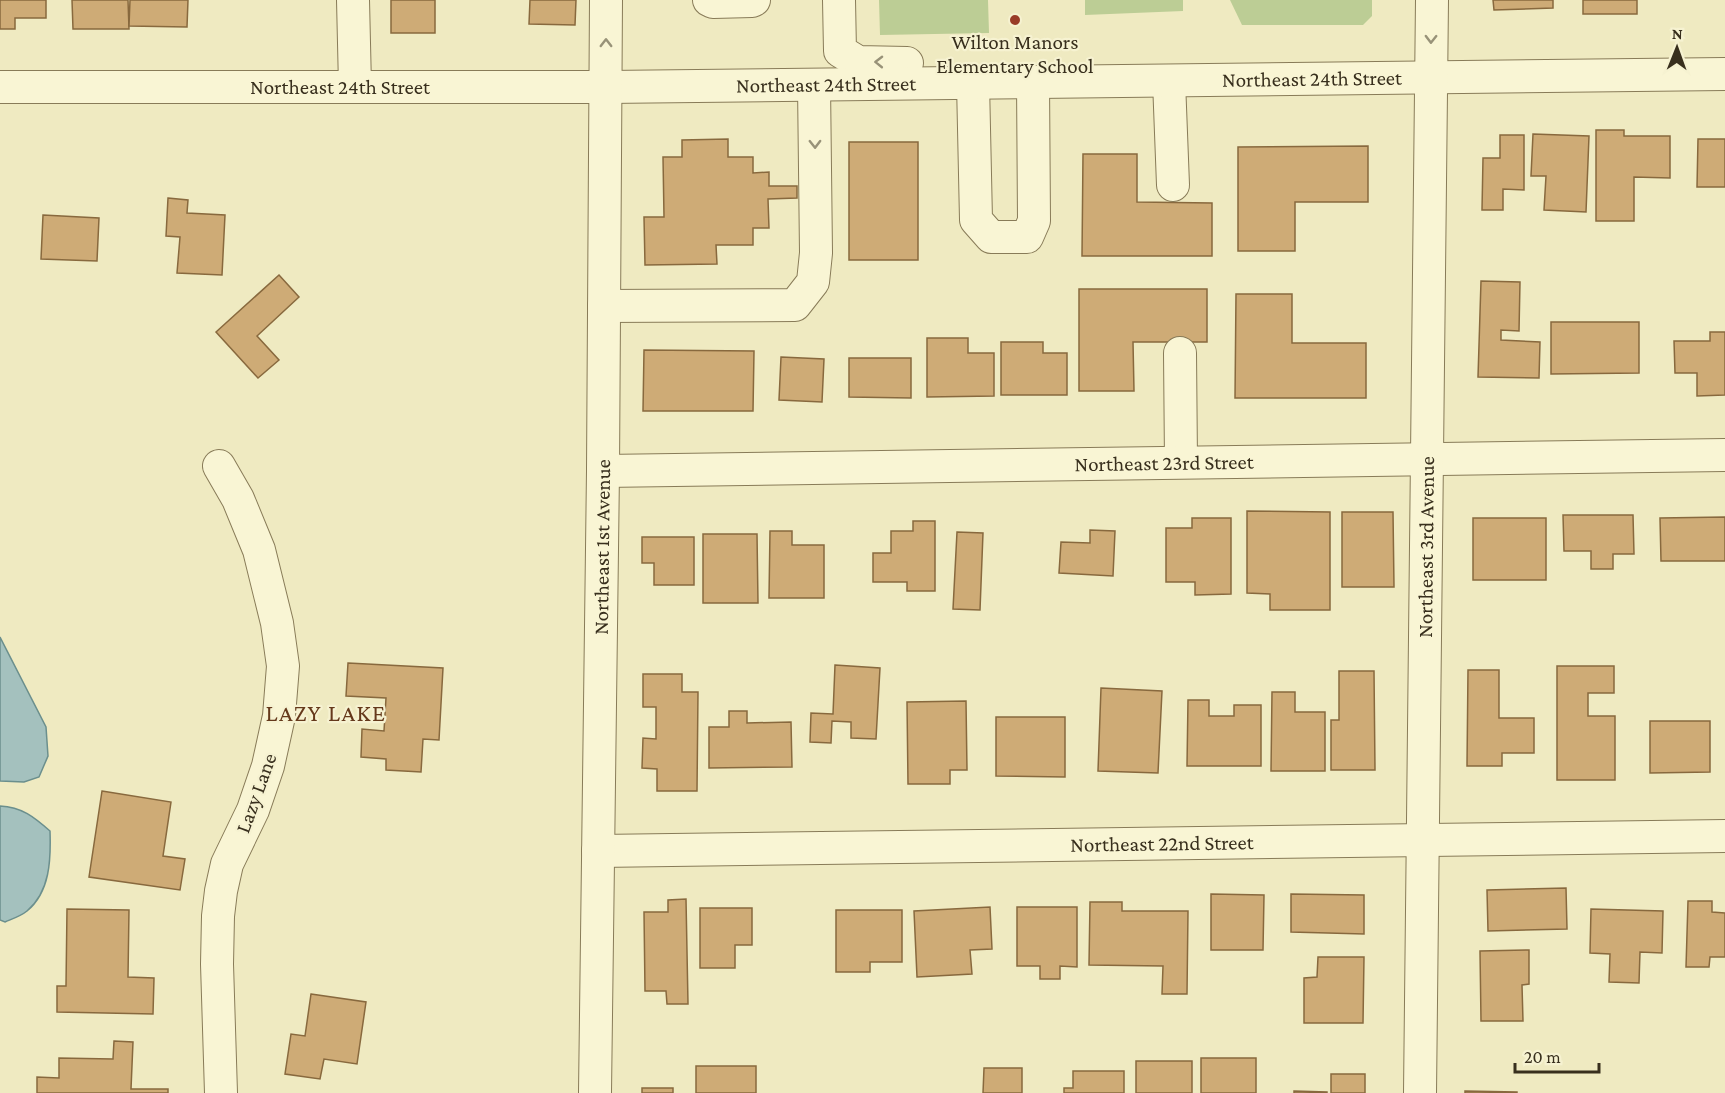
<svg xmlns="http://www.w3.org/2000/svg" width="1725" height="1093" font-family="'Crimson Pro',serif">
<rect width="100%" height="100%" fill="#efeac1"/>
<!-- green -->
<g fill="#bccd95">
<polygon points="879,0 988,0 989,33 880,35"/>
<polygon points="1085,0 1183,0 1183,11 1085,15"/>
<polygon points="1230,0 1372,0 1372,16 1363,25 1242,25"/>
</g>
<!-- water -->
<g fill="#a4c1be" stroke="#6b8f8d" stroke-width="1.5">
<polygon points="0,637 46,727 48,756 39,777 24,782 0,781"/>
<path d="M0,806C22,807 34,817 50,831C51,860 50,892 27,911C21,916 12,919 5,922L0,920Z"/>
</g>
<!-- building -->
<g fill="#ceab76" stroke="#88693e" stroke-width="1.5">
<polygon points="0,0 46,0 46,18 15,18 15,29 0,29"/>
<polygon points="72,0 128,0 129,29 73,29"/>
<polygon points="130,0 188,0 187,27 129,26"/>
<rect x="391" y="0" width="44" height="33"/>
<polygon points="530,0 576,0 575,25 529,24"/>
<polygon points="1493,0 1553,0 1553,8 1494,10"/>
<rect x="1583" y="0" width="54" height="14"/>
<polygon points="1596,130 1624,130 1624,136 1670,136 1670,178 1634,177 1634,221 1596,221"/>
<polygon points="1533,134 1589,136 1586,212 1544,210 1546,176 1531,176"/>
<polygon points="1500,135 1524,135 1524,190 1503,189 1503,210 1482,210 1483,158 1500,158"/>
<polygon points="728,139 728,157 753,157 753,173 769,172 769,186 797,186 797,198 768,199 769,228 753,228 753,245 716,245 717,264 645,265 644,217 664,217 663,157 682,157 682,140"/>
<polygon points="1698,139 1725,139 1725,187 1697,187"/>
<rect x="849" y="142" width="69" height="118"/>
<polygon points="1368,146 1368,202 1295,202 1295,251 1238,251 1238,147"/>
<polygon points="1083,154 1137,154 1137,202 1212,203 1212,256 1082,256"/>
<polygon points="168,198 188,200 187,213 225,215 222,275 177,273 180,237 166,236"/>
<polygon points="43,215 99,218 97,261 41,259"/>
<polygon points="279,275 299,297 257,336 279,360 258,378 216,332"/>
<polygon points="1481,281 1520,282 1519,331 1501,330 1501,340 1540,342 1539,378 1478,377"/>
<polygon points="1079,289 1207,289 1207,342 1133,342 1134,391 1079,391"/>
<polygon points="1236,294 1292,294 1292,343 1366,343 1366,398 1235,398"/>
<polygon points="1551,322 1639,322 1639,373 1551,374"/>
<polygon points="1710,332 1725,332 1725,395 1697,396 1697,373 1675,373 1674,341 1710,341"/>
<polygon points="927,338 968,338 968,353 994,353 994,396 927,397"/>
<polygon points="1001,342 1043,342 1043,353 1067,353 1067,395 1001,395"/>
<polygon points="644,350 754,351 753,411 643,411"/>
<polygon points="781,357 824,359 822,402 779,400"/>
<polygon points="849,358 911,358 911,398 849,397"/>
<polygon points="1247,511 1330,512 1330,610 1270,610 1270,594 1247,593"/>
<polygon points="1342,512 1393,512 1394,587 1342,587"/>
<polygon points="1563,515 1633,515 1634,554 1613,554 1613,569 1591,569 1591,551 1564,551"/>
<polygon points="1725,517 1725,561 1661,561 1660,518"/>
<polygon points="1192,518 1231,518 1231,594 1195,595 1195,582 1166,582 1166,528 1192,528"/>
<rect x="1473" y="518" width="73" height="62"/>
<polygon points="913,521 935,521 935,591 907,591 907,582 873,582 873,553 891,553 891,531 913,531"/>
<polygon points="1090,530 1115,531 1113,576 1059,573 1061,542 1090,543"/>
<polygon points="770,531 792,531 792,545 824,545 824,598 769,598"/>
<polygon points="957,532 983,533 980,610 953,609"/>
<polygon points="703,534 757,534 758,603 703,603"/>
<polygon points="642,537 694,537 694,585 654,585 654,563 642,563"/>
<polygon points="348,663 443,668 439,740 423,739 421,772 386,770 386,759 361,757 362,729 384,731 386,698 346,696"/>
<polygon points="835,665 880,668 876,739 851,738 851,722 832,721 831,743 810,742 811,713 833,714"/>
<polygon points="1557,666 1614,666 1614,693 1588,693 1588,716 1615,716 1615,780 1557,780"/>
<polygon points="1468,670 1499,670 1499,718 1534,718 1534,753 1502,753 1502,766 1467,766"/>
<polygon points="1339,671 1374,671 1375,770 1331,770 1331,720 1339,720"/>
<polygon points="643,674 682,674 682,692 698,692 697,791 657,791 657,769 642,768 643,738 656,739 656,707 643,707"/>
<polygon points="1101,688 1162,691 1158,773 1098,771"/>
<polygon points="1272,692 1295,692 1295,712 1325,712 1325,771 1271,771"/>
<polygon points="1188,700 1209,700 1209,716 1234,716 1234,705 1261,705 1261,766 1187,766"/>
<polygon points="966,701 967,770 950,770 950,784 908,784 907,702"/>
<polygon points="729,711 747,711 747,723 791,722 792,767 709,768 709,727 729,727"/>
<polygon points="996,717 1065,717 1065,777 996,776"/>
<polygon points="1650,721 1710,721 1710,772 1650,773"/>
<polygon points="102,791 171,802 163,856 185,859 180,890 89,877"/>
<polygon points="1566,888 1567,929 1488,931 1487,890"/>
<polygon points="1211,894 1264,895 1263,950 1211,950"/>
<polygon points="1291,894 1364,895 1364,934 1291,932"/>
<polygon points="686,899 688,1004 667,1004 666,991 645,991 644,912 668,912 668,900"/>
<polygon points="1688,901 1712,901 1712,912 1725,913 1725,957 1710,957 1709,967 1686,967"/>
<polygon points="1090,902 1122,902 1122,911 1188,911 1187,994 1162,994 1163,966 1089,965"/>
<polygon points="990,907 992,949 970,950 972,974 917,977 914,911"/>
<polygon points="1017,907 1077,907 1077,967 1060,966 1060,979 1040,979 1040,966 1017,966"/>
<polygon points="700,908 752,908 752,945 735,945 735,968 700,968"/>
<polygon points="67,909 129,910 128,977 154,978 153,1014 57,1012 57,986 66,986"/>
<polygon points="1591,909 1663,911 1662,953 1640,952 1639,983 1609,982 1610,954 1590,953"/>
<polygon points="836,910 902,910 902,962 870,962 870,972 836,972"/>
<polygon points="1529,950 1529,984 1522,985 1523,1021 1481,1021 1480,951"/>
<polygon points="1318,957 1364,957 1363,1023 1304,1023 1304,978 1317,977"/>
<polygon points="311,994 366,1002 357,1064 324,1059 320,1079 285,1074 291,1034 305,1036"/>
<polygon points="114,1041 133,1042 131,1089 168,1089 168,1093 37,1093 37,1077 59,1078 59,1058 113,1059"/>
<rect x="1201" y="1058" width="55" height="35"/>
<rect x="1136" y="1061" width="56" height="32"/>
<rect x="696" y="1066" width="60" height="27"/>
<polygon points="984,1068 1022,1068 1022,1093 983,1093"/>
<polygon points="1073,1071 1124,1071 1124,1093 1064,1093 1064,1088 1073,1088"/>
<rect x="1331" y="1074" width="34" height="19"/>
<rect x="642" y="1088" width="31" height="5"/>
<polygon points="1294,1091 1327,1092 1327,1093 1294,1093"/>
<polygon points="1465,1091 1517,1092 1517,1093 1465,1093"/>
</g>
<g fill="none" stroke-linecap="round" stroke-linejoin="round">
<!-- minor casing -->
<g stroke="#887b58" stroke-width="34">
<g id="minor">
<polyline points="353,0 355,86"/>
<polyline points="709,0 713,2 752,1 754,0"/>
<polyline points="839,0 840,51 858,62 907,63"/>
<polyline points="1169,81 1173,185"/>
<polyline points="973,83 976,220 991,237 1027,237 1034,221 1033,82"/>
<path id="s1" d="M0,87H607L1725,74"/>
<polyline points="604,306 795,305 813,282 816,253 814,85"/>
<polyline points="1180,353 1181,462"/>
<polyline points="219,466 238,499 259,550 277,623 283,666 279,716 268,766 253,810 227,864 221,891 218,916 217,964 221,1093"/>
<path id="s2" d="M603,471L1725,455"/>
<path id="s3" d="M598,851L1725,836"/>
<path id="s4" d="M595,1093L603,471L606,0"/>
<path id="s5" d="M1420,1093L1432,0"/>
</g>
</g>
<!-- minor -->
<use href="#minor" stroke="#f9f5d4" stroke-width="32"/>
</g>
<!-- one-way arrows -->
<defs><path id="oneway-chevron" d="M-2-3.5L2.5 0L-2 3.5" fill="none" stroke-width="1.6" stroke-linecap="round" stroke-linejoin="round" transform="scale(1.5)"/></defs>
<g stroke="#989278">
<use href="#oneway-chevron" transform="translate(1431 39) rotate(91)"/>
<use href="#oneway-chevron" transform="translate(606 43) rotate(-90)"/>
<use href="#oneway-chevron" transform="translate(879 62) rotate(-179)"/>
<use href="#oneway-chevron" transform="translate(815 144) rotate(89)"/>
</g>
<!-- markers -->
<circle fill="#993c27" stroke="#f6f2d1" stroke-width="2" cx="1015" cy="20" r="6"/>
<g text-anchor="middle" dominant-baseline="central" stroke-width="4.5" stroke-linejoin="round" paint-order="stroke">
<!-- poi labels -->
<g font-size="21" fill="#382f1d" stroke="#f6f2d1">
<text x="1015" y="42">Wilton Manors<tspan x="1015" dy="24">Elementary School</tspan></text>
</g>
<!-- street labels -->
<g font-size="21" fill="#382f1d" stroke="#f6f2d1">
<text stroke="none"><textPath href="#s1" startOffset="1312">Northeast 24th Street</textPath></text>
<text stroke="none"><textPath href="#s1" startOffset="826">Northeast 24th Street</textPath></text>
<text stroke="none"><textPath href="#s1" startOffset="340">Northeast 24th Street</textPath></text>
<text stroke="none"><textPath href="#s2" startOffset="561">Northeast 23rd Street</textPath></text>
<text stroke="none"><textPath href="#s4" startOffset="546">Northeast 1st Avenue</textPath></text>
<text stroke="none"><textPath href="#s5" startOffset="546">Northeast 3rd Avenue</textPath></text>
<text transform="translate(256 793) rotate(-70)">Lazy Lane</text>
<text stroke="none"><textPath href="#s3" startOffset="564">Northeast 22nd Street</textPath></text>
</g>
<!-- quarter labels -->
<g font-size="24" letter-spacing="1.5" fill="#65391b" stroke="#f6f2d1">
<text x="326" y="712">LAZY LAKE</text>
</g>
</g>
<!-- north arrow -->
<g transform="translate(1677 48) rotate(1)" stroke="#f6f2d1" stroke-width="4.5" paint-order="stroke">
<path d="M0-4.5L10 22L0 15L-10 22Z" fill="#382f1d"/>
<text y="-9" font-size="16" font-weight="bold" text-anchor="middle" fill="#382f1d">N</text>
</g>
<!-- scale -->
<path d="M1515 1063v9h84v-9" fill="none" stroke="#382f1d" stroke-width="3"/>
<text x="1524" y="1063" font-size="18" fill="#382f1d" stroke="#f6f2d1" stroke-width="4.5" paint-order="stroke">20 m</text>
</svg>
